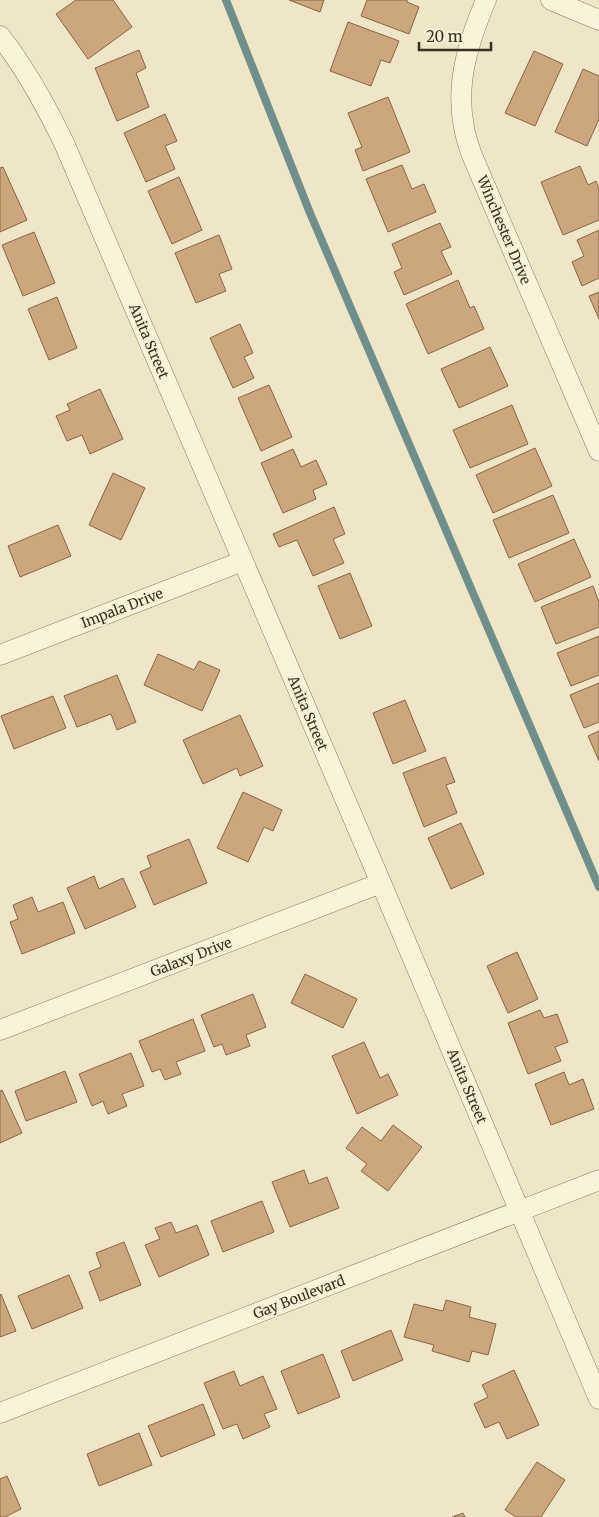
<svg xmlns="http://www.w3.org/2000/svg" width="599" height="1517" font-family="Merriweather,serif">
<rect width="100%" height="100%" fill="#eee6c6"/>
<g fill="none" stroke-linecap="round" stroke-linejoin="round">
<!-- stream -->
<polyline stroke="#6e908b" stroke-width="8" points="226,0 310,213 599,887"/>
</g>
<!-- building -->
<g fill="#cca67d" stroke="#886542">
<polygon points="76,0 113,0 132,27 88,59 56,14"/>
<polygon points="289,0 324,0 320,12"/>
<polygon points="367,0 407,0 407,2 419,7 409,34 361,16"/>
<polygon points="348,22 399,41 390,63 381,60 371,86 330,71"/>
<polygon points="139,50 146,68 136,73 149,107 117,121 95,68"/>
<polygon points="534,51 563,64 535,126 505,113"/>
<polygon points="583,69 599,76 599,119 587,146 555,132"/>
<polygon points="388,97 410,152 363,171 355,150 362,147 348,113"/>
<polygon points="165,114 177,141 165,146 175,169 146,182 124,133"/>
<polygon points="402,165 412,189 424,184 436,212 388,232 366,179"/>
<polygon points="580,166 588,185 596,181 599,189 599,220 563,235 541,182"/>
<polygon points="3,167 27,220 0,232 0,168"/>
<polygon points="179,177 202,230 172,244 148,191"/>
<polygon points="440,223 451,247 441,251 452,274 404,295 394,272 402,268 392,244"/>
<polygon points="599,230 599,278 582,286 572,262 584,256 577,240"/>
<polygon points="34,232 55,283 23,296 2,245"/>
<polygon points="219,235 232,269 219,274 226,291 196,303 175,253"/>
<polygon points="458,280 470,308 474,306 484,329 428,354 406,304"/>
<polygon points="599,292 599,319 589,296"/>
<polygon points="57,297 77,348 49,360 28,309"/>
<polygon points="240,324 253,353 244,357 254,378 233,388 210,338"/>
<polygon points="490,347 508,386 459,408 441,369"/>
<polygon points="269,385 292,437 261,451 238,398"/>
<polygon points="100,389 123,439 90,454 82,435 67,441 56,416 70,410 67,404"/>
<polygon points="512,405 528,444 470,468 453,430"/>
<polygon points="535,448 552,486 493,513 476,475"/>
<polygon points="293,449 301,467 316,460 327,484 313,490 316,499 283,513 261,463"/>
<polygon points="113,473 145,488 121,540 89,525"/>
<polygon points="553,495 569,533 509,558 493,520"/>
<polygon points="334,507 345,534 333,539 344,563 313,576 297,540 279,547 273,534"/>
<polygon points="58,525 71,556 20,577 8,546"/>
<polygon points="574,539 591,577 535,602 518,564"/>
<polygon points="350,573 372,626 340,639 318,586"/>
<polygon points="593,586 599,602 599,627 556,644 541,607"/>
<polygon points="599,636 599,675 571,686 557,653"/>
<polygon points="158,654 194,670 199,661 220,670 202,711 144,685"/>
<polygon points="117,675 136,722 117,730 111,714 77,727 64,696"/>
<polygon points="599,683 599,722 584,728 570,695"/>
<polygon points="53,696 66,728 14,749 1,716"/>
<polygon points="405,700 426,751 393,764 373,713"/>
<polygon points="240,715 263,766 240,776 237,768 203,784 183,740"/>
<polygon points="599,731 599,761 588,736"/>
<polygon points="445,757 455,782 446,785 457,813 424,827 403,773"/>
<polygon points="243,792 282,810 273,831 264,827 248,862 217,848"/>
<polygon points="461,823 484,874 451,889 428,838"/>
<polygon points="189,839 207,883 154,905 140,872 151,867 147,856"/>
<polygon points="94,876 99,889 123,878 136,907 85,929 67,888"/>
<polygon points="32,897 38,912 63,902 75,933 22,954 10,922 18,919 13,905"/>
<polygon points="517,952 538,999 508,1013 487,966"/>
<polygon points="305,974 357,999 343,1028 291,1003"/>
<polygon points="253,994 266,1027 246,1035 250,1046 226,1055 222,1044 214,1047 201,1015"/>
<polygon points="540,1010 544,1018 557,1014 568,1042 555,1047 561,1061 528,1074 508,1023"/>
<polygon points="193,1019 205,1051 176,1062 181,1074 165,1080 160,1069 152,1072 139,1041"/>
<polygon points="364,1042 380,1078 388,1074 398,1095 357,1114 332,1056"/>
<polygon points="131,1053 144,1086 122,1094 127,1106 108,1114 103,1101 92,1106 79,1074"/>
<polygon points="65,1071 77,1102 26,1121 15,1091"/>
<polygon points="564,1072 569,1085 583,1079 594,1109 551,1125 535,1084"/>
<polygon points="2,1090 22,1133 0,1143 0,1091"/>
<polygon points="393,1125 422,1147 388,1191 361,1171 367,1164 346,1148 362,1127 381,1141"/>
<polygon points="304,1170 309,1184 327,1177 339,1208 290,1227 272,1182"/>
<polygon points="262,1201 274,1232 223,1252 211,1221"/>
<polygon points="171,1222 176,1233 197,1225 209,1255 159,1277 145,1245 160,1239 155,1228"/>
<polygon points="124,1242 141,1285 100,1301 89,1272 101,1267 96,1253"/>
<polygon points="69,1275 83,1308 32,1329 18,1296"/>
<polygon points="1,1294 16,1331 0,1337 0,1295"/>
<polygon points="446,1300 471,1307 469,1317 496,1324 488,1355 472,1351 469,1362 432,1351 434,1345 404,1337 414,1304 443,1311"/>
<polygon points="391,1330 403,1360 353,1381 341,1351"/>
<polygon points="323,1354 340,1397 298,1414 281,1371"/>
<polygon points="514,1370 539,1425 507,1439 499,1422 485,1428 474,1404 488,1397 482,1385"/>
<polygon points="234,1371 240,1386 263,1376 277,1409 264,1414 270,1427 243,1439 237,1424 223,1429 204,1383"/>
<polygon points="203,1404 215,1435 161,1457 148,1426"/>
<polygon points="139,1433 152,1465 99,1486 87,1454"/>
<polygon points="537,1462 565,1480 541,1517 516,1517 505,1510"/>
<polygon points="7,1476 21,1509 5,1517 0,1517 0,1479"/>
<polygon points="463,1513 465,1517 452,1517"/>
</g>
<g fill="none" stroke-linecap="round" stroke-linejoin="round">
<!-- minor casing -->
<g stroke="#89795c" stroke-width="21">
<g id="minor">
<path d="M486,0C469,40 455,83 464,127C465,136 469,145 471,153L599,451"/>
<polyline points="551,0 599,20"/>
<path d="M0,36C26,69 46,106 64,143L381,883L599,1399"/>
<polyline points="0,655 243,561"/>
<polyline points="0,1030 381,883"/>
<polyline points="0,1413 599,1180"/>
</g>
</g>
<!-- minor -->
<use href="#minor" stroke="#f9f3da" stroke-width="20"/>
</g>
<g text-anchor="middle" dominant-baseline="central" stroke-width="4" stroke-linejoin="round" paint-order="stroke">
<!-- street labels -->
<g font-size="14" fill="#3a2f20" stroke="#f5f0d6">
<text transform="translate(504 230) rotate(67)">Winchester Drive</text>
<text transform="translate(149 341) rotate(67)">Anita Street</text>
<text transform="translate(122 608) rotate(-21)">Impala Drive</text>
<text transform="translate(308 713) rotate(67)">Anita Street</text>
<text transform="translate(191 957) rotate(-21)">Galaxy Drive</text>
<text transform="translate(467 1086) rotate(67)">Anita Street</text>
<text transform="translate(299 1297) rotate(-21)">Gay Boulevard</text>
</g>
</g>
<!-- scale -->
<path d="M419 42v8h72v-8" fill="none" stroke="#3a2f20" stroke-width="2.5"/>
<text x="426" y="42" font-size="15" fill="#3a2f20" stroke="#f5f0d6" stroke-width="4" paint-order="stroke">20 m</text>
</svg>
